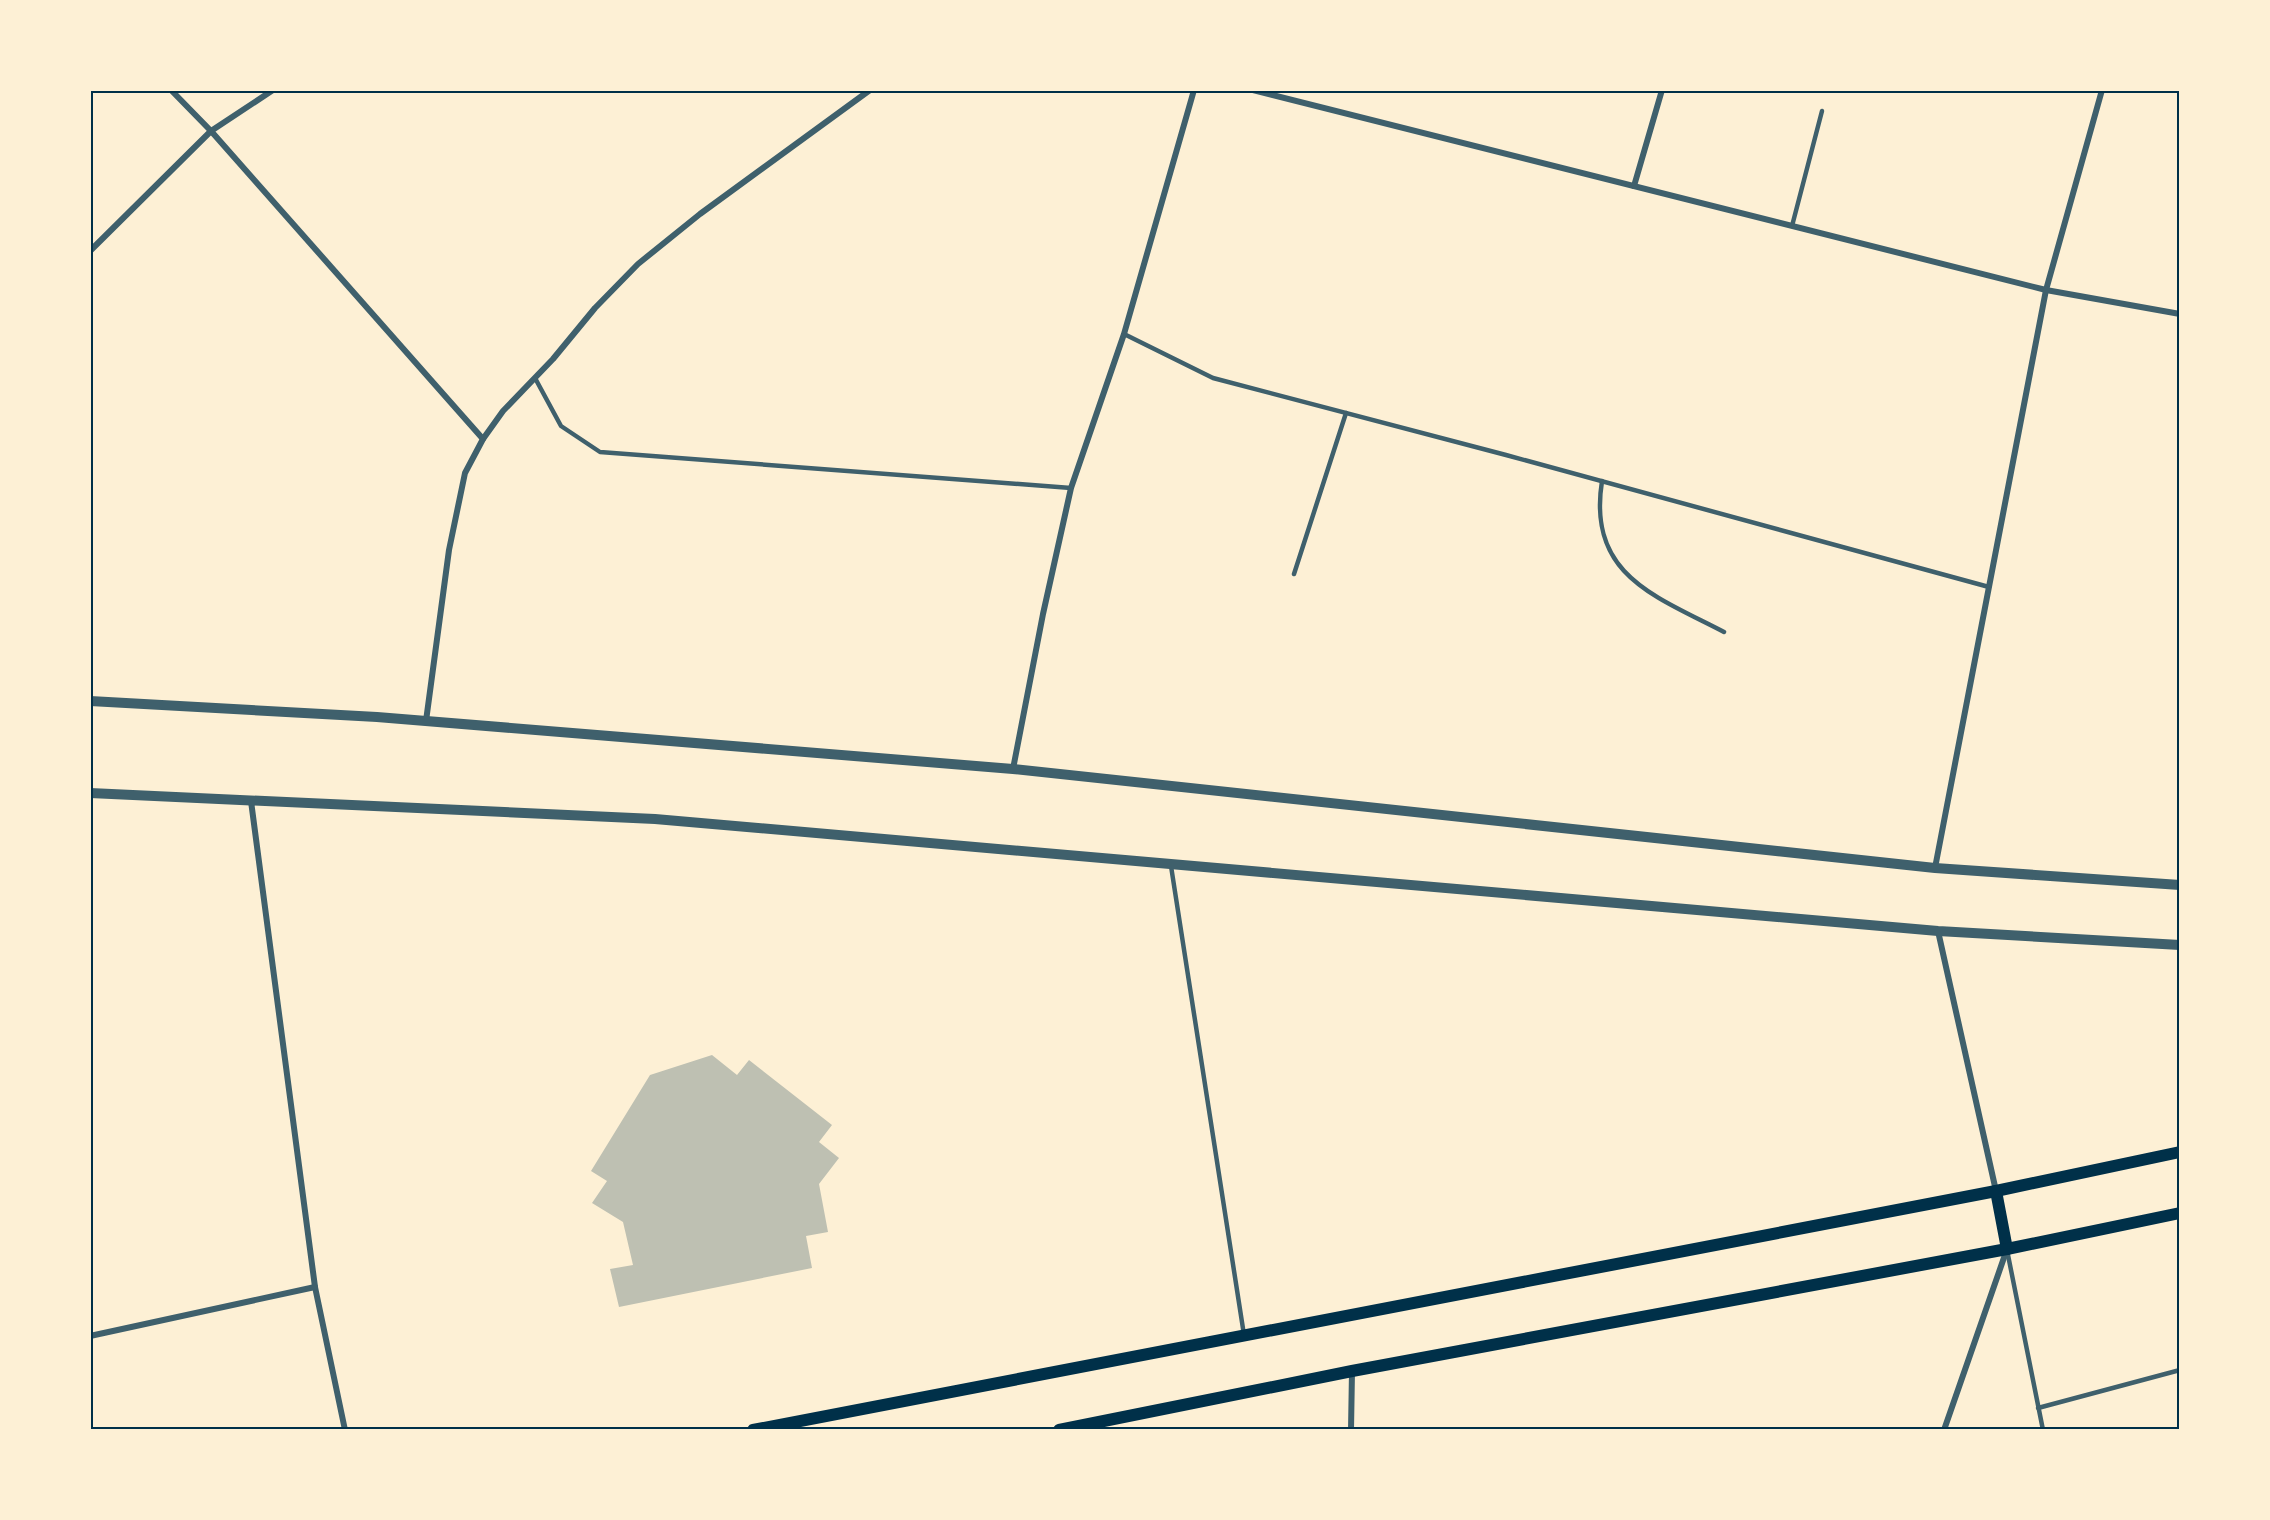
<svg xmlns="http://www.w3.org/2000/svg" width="2270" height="1520" font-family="'Exo 2',sans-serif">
<rect width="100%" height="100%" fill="#fdf0d5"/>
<!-- building -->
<polygon fill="#bec0b2" points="712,1055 737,1075 749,1060 832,1125 819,1142 839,1158 819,1184 828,1232 806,1236 812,1268 619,1307 610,1269 633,1265 623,1222 592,1203 607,1181 591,1171 650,1075"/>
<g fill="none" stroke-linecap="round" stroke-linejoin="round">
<!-- service -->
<g stroke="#3f606c" stroke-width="4.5">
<polyline points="1792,226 1822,111"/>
<polyline points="1124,334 1213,378 1506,455 1989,587"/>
<polyline points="535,378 561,426 600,452 1071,488"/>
<path d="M1602,481C1587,575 1655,596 1724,632"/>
<polyline points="1294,574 1346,413"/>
<polyline points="1171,866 1244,1335"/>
<polyline points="2007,1250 2043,1430"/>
<polyline points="2038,1408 2180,1370"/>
</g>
<!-- minor -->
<g stroke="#3f606c" stroke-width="6">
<polyline points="171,90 211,131 483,439"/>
<polyline points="1253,90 2046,290 2180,314"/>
<polyline points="1634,186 1662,90"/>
<polyline points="90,251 211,131 273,90"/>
<polyline points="426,721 449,550 465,473 483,439 503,411 553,359 595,308 638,264 700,214 870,90"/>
<polyline points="1013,769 1043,614 1071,488 1124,334 1194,90"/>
<polyline points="251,801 315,1287 345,1430"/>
<polyline points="1935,868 2046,290 2102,90"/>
<polyline points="1938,931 1996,1191"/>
<polyline points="90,1336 315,1287"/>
<polyline points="1351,1430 1352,1371"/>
<polyline points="1944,1430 2007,1249"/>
</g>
<!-- tertiary -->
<g stroke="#3f606c" stroke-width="10">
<polyline points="90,701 377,717 1013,769 1935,868 2180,885"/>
<polyline points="90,793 655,819 1938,931 2180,945"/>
</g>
<!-- secondary -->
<g stroke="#003049" stroke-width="12">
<polyline points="1996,1191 2007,1249"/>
<polyline points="753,1430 1996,1191 2180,1152"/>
<polyline points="1059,1430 1352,1371 2007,1249 2180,1213"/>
</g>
</g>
<!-- border -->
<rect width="2270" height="1520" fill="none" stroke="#fdf0d5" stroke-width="183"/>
<rect x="92" y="92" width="2086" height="1336" fill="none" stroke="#003049" stroke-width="2"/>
</svg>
